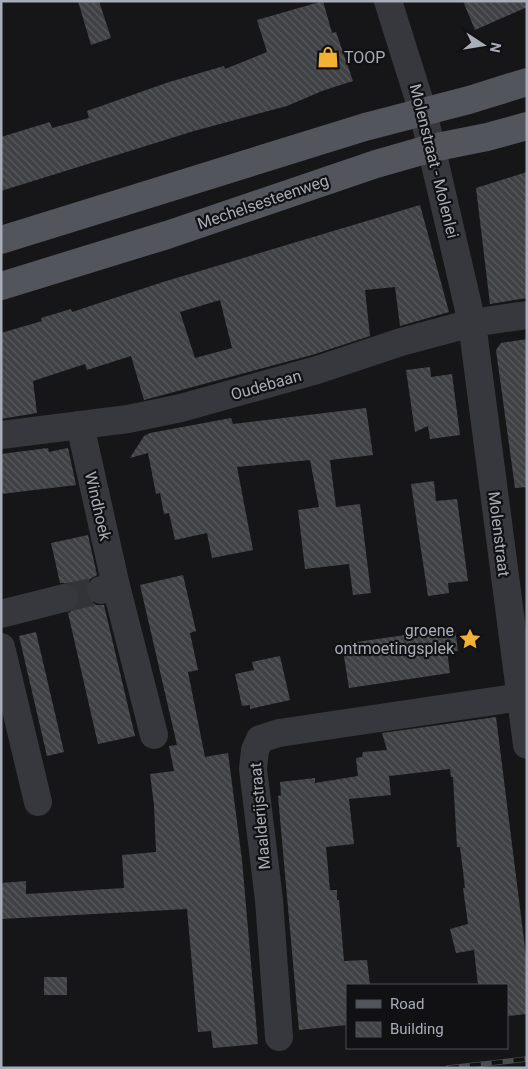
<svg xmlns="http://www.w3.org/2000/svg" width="528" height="1069" font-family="Roboto,sans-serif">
<defs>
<pattern id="building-back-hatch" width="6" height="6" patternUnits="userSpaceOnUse" patternTransform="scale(1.25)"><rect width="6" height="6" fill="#404145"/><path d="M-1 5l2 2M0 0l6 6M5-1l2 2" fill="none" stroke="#595a5e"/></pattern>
</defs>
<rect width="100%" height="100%" fill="#161618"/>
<!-- building -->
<g fill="url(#building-back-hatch)" fill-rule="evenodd">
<polygon points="78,1 99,1 111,38 91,45"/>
<polygon points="323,1 332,33 336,32 353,81 322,91 287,106 194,131 1,191 1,137 50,122 52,128 89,118 87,111 169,82 224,66 225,69 267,52 257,20"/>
<polygon points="463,1 527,1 527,7 475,30"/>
<polygon points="527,172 527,298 490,304 476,188"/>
<path d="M420,205L449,312L400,326L395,287L365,290L370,336L312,355L144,400L131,356L87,370L85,364L33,381L37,413L1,419V333L42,321L41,318L71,309L72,312L163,282ZM220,300L232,348L195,358L180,312Z"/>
<polygon points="527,339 527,487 515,488 496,350 501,343"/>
<polygon points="430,367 431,377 452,374 460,435 430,439 428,426 415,432 406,370"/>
<polygon points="366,408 373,455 330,460 336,507 360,504 371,593 353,595 349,564 305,569 298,510 319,507 310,460 237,467 253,550 212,558 207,533 175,540 169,513 164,514 160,493 156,494 148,453 130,458 144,436 150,433 231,418 233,424"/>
<polygon points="48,448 49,452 68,448 76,485 1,494 1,454"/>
<polygon points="434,481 436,501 457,499 468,581 448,583 449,593 428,596 411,484"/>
<polygon points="88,535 97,575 90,579 86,585 86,594 90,601 96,605 104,605 135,736 98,744 68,613 75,609 79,602 79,595 75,587 68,583 60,583 51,543"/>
<polygon points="183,575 196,631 190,633 198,670 188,672 205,757 228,753 242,860 258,1044 213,1048 211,1031 198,1032 187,909 1,919 1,883 26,881 26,894 124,888 122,855 156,852 154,805 150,774 174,771 169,746 177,745 140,585"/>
<polygon points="455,628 458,651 447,651 450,673 349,688 342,644"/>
<polygon points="36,632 64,752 47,756 19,636"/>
<polygon points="280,656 290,700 250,709 250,705 242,706 235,674 254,670 252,662"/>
<polygon points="496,717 527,964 527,1014 507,1016 507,985 478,985 474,950 456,953 450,929 468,924 463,888 465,888 460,847 457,847 453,777 451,777 450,769 389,776 391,795 349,799 354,844 326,847 330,890 337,890 337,900 339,900 344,961 367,960 370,985 347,985 347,1025 299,1030 278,796 281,795 280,782 315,778 315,783 358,776 356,758 362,757 363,752 387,750 382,733"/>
<rect x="44" y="977" width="23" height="18"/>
</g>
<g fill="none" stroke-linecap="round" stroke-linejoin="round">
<!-- minor-tunnel -->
<polyline stroke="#333438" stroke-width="28" stroke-dasharray="28 14" stroke-linecap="butt" points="64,598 101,590"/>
<!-- minor -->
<g stroke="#37383d" stroke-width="28">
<polyline points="388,1 423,112 472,323 527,745"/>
<polyline points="80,425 116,586 101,590"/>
<polyline points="1,435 128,419 181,408 317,370 401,342 472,323 527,315"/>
<polyline points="116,586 154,735"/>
<polyline points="1,614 64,598"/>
<polyline points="1,647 38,802"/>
<polyline points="279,1037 269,900 253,769 255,750 260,739 279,733 521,697"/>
</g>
<!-- primary -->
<g stroke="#53555c" stroke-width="28">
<polyline points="1,240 365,127 469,100 527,82"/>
<polyline points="1,286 167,235 376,164 432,148 487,137 527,126"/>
</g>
<!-- rail casing -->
<g stroke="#4a4c52" stroke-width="5.5">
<polyline id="rail" points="448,1068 527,1059"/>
</g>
<!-- rail -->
<use href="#rail" stroke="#111113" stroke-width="4" stroke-dasharray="11" stroke-linecap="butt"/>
</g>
<!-- icons -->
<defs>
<g id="shop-bare" transform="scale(1.725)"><path d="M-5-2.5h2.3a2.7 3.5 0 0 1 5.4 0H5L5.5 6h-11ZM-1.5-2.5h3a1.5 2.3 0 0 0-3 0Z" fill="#f2b134" stroke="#111113" stroke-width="2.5" paint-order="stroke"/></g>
<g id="sight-bare" transform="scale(1.725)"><path d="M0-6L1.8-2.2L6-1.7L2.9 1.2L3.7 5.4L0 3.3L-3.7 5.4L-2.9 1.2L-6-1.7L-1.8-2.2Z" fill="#f2b134" stroke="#111113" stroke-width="2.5" paint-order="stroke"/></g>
</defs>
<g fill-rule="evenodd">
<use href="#shop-bare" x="328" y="57"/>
<use href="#sight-bare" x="470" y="639"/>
</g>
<g text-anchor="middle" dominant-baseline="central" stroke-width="4.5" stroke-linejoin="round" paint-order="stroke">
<!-- poi labels -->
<g font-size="16" fill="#a8adb8" stroke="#111113" text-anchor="start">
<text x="344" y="57">TOOP</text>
<text x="454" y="630" text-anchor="end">groene<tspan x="454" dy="18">ontmoetingsplek</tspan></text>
</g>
<!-- street labels -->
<g font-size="16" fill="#a8adb8" stroke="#111113">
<text transform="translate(434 161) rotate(76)">Molenstraat - Molenlei</text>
<text transform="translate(263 202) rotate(-19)">Mechelsesteenweg</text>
<text transform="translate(266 385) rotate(-16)">Oudebaan</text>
<text transform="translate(98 506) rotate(77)">Windhoek</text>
<text transform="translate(499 534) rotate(83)">Molenstraat</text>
<text transform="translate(260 816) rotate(-95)">Maalderijstraat</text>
</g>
</g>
<!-- border -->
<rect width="528" height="1069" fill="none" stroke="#a8adb8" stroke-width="5"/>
<!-- legend -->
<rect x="346" y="984" width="162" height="65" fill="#111113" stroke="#4d4f55"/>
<rect x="356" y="1000" width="25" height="8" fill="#53555c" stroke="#4d4f55"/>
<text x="390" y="1009" font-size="15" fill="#a8adb8">Road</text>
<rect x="356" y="1022" width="25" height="15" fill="url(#building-back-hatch)" stroke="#4d4f55"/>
<text x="390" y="1034" font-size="15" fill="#a8adb8">Building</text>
<!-- north arrow -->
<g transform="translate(483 45) rotate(102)" stroke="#111113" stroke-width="4" paint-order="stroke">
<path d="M0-4L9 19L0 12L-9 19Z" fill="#a8adb8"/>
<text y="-8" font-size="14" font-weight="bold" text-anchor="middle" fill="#a8adb8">N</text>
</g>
</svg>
